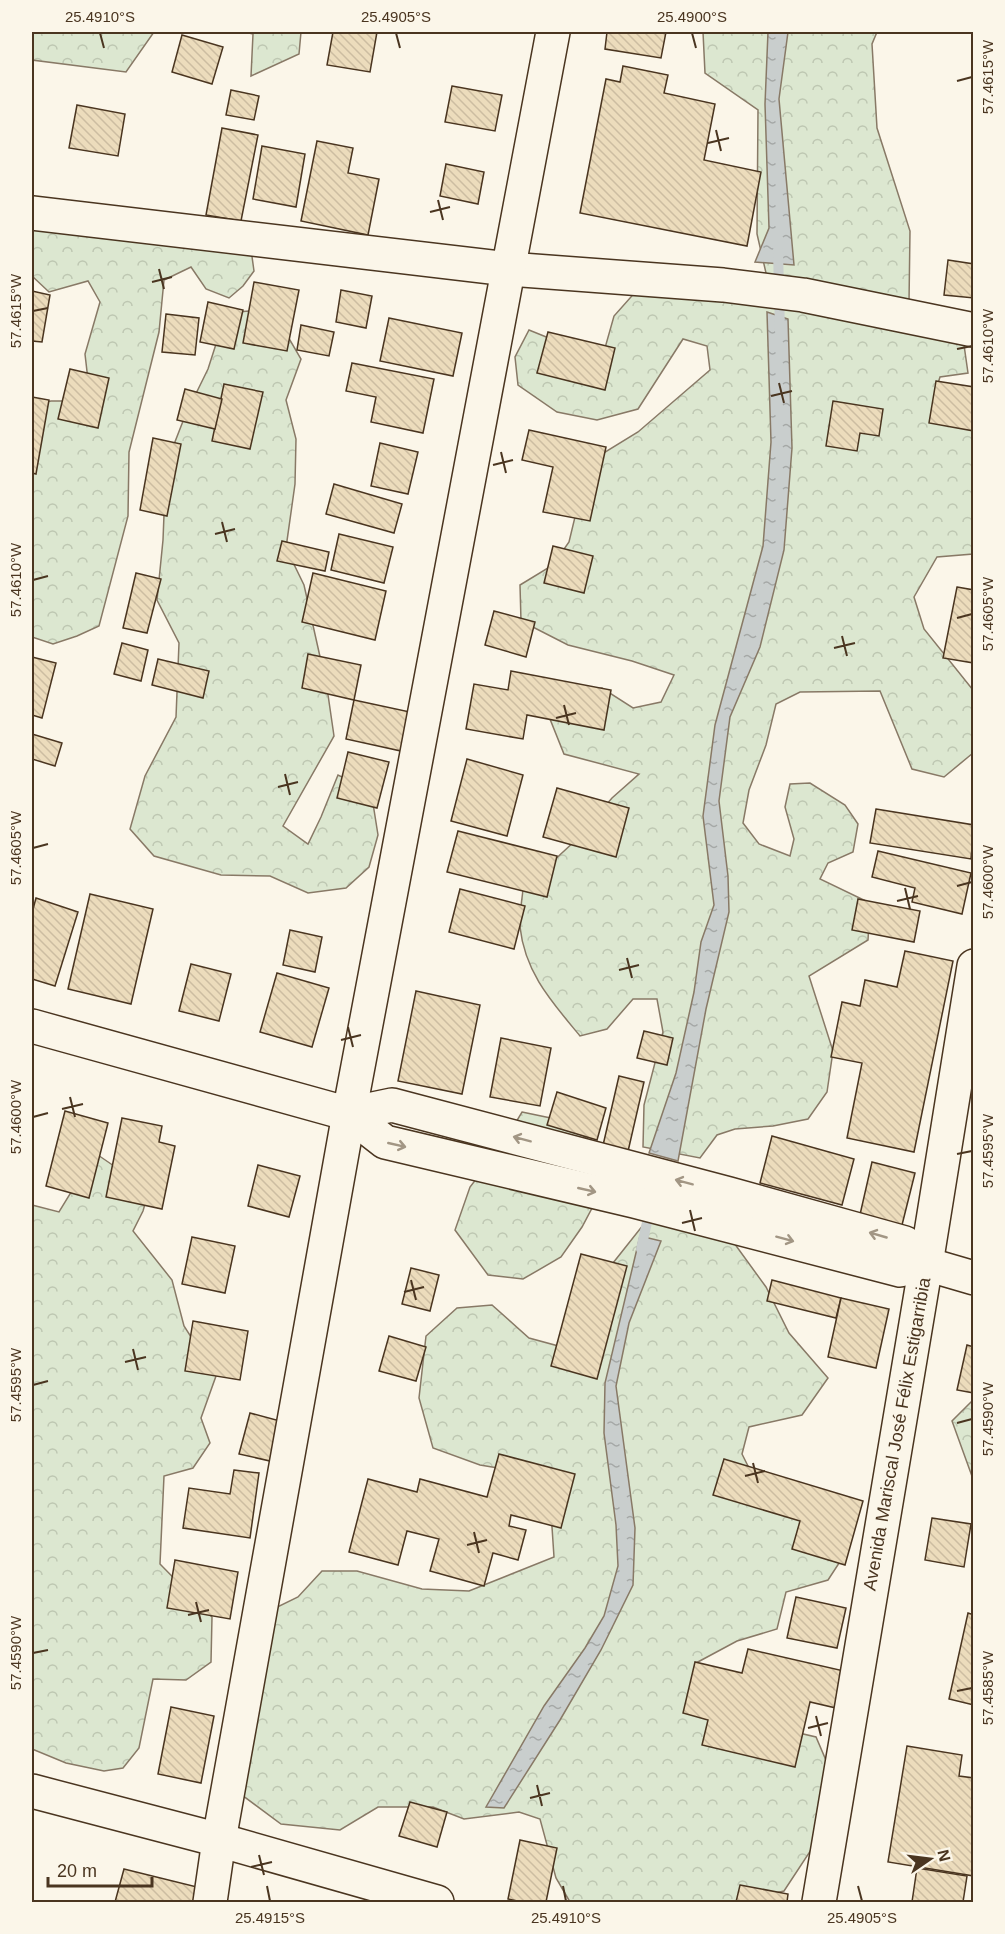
<svg xmlns="http://www.w3.org/2000/svg" width="1005" height="1934" font-family="Arial,sans-serif">
<defs>
<pattern id="forest-crowns" width="20" height="18" patternUnits="userSpaceOnUse" patternTransform="scale(1.5)"><rect width="20" height="18" fill="#dce7d0"/><path d="M2 6a3 3 0 1 1 6 0M12 15a3 3 0 1 1 6 0" fill="none" stroke="#bec7b2"/></pattern>
<pattern id="water-ripples" width="26" height="14" patternUnits="userSpaceOnUse" patternTransform="scale(1.5)"><rect width="26" height="14" fill="#c9cecd"/><path d="M2 4q2-2 4 0t4 0M15 11q2-2 4 0t4 0" fill="none" stroke="#a5a8a6"/></pattern>
<pattern id="building-back-hatch" width="6" height="6" patternUnits="userSpaceOnUse" patternTransform="scale(1.5)"><rect width="6" height="6" fill="#ecdcbc"/><path d="M-1 5l2 2M0 0l6 6M5-1l2 2" fill="none" stroke="#ccbda1"/></pattern>
</defs>
<rect width="100%" height="100%" fill="#fbf6e9"/>
<!-- forest -->
<g fill="url(#forest-crowns)" stroke="#887966" stroke-width="1.5">
<polygon points="32,32 154,32 126,72 32,60"/>
<polygon points="245,32 301,32 299,54 251,76 253,34"/>
<polygon points="703,32 877,32 872,44 877,128 910,231 909,303 769,286 757,234 758,110 705,73"/>
<polygon points="32,203 249,235 254,271 243,286 229,298 206,289 191,267 164,280 159,332 129,452 128,516 99,626 77,636 53,644 32,637 32,405 51,401 76,401 88,380 85,354 100,302 88,281 49,292 32,276"/>
<path d="M646,280L963,338L968,373L940,377L934,396L973,411V554L937,557L914,597L924,629L973,690V753L944,777L912,769L880,691L800,692L776,704L766,745L749,790L743,823L759,844L790,856L794,839L785,807L790,784L810,783L845,805L858,824L853,852L828,863L820,879L870,903L868,940L809,976L833,1051L827,1092L808,1119L773,1126L735,1129L717,1135L700,1158L643,1147L644,1105L663,1032L657,999H633L607,1029L580,1036C552,1002 525,973 520,927C519,915 522,901 523,889L577,839L612,798L639,774L564,754L548,714L566,691L602,688L633,708L661,702L674,675L632,661L568,645L521,621L520,585L553,565L569,542L581,492L597,457L638,432L710,370L707,346L683,339L638,409L597,420L557,412L518,385L515,357L529,330L566,345L605,348L614,316Z"/>
<polygon points="249,311 276,316 301,359 286,400 296,439 295,484 286,548 304,585 327,688 334,736 283,826 308,844 321,817 338,775 371,791 378,835 369,867 346,888 308,893 270,876 221,875 154,856 130,829 145,776 176,717 179,643 157,600 163,540 166,465 185,416 208,369 226,313"/>
<polygon points="522,1112 565,1121 601,1150 600,1193 582,1227 561,1257 523,1279 488,1275 455,1230 470,1187 503,1144"/>
<polygon points="95,1153 149,1190 143,1211 133,1231 172,1280 184,1326 216,1376 201,1418 210,1443 193,1468 164,1476 160,1564 212,1617 211,1662 186,1680 153,1679 139,1748 123,1768 104,1771 66,1763 32,1749 32,1205 59,1212"/>
<polygon points="655,1210 721,1225 766,1287 789,1333 828,1378 802,1415 749,1427 742,1454 750,1470 847,1551 828,1580 786,1592 777,1629 737,1641 696,1663 769,1726 816,1737 837,1786 813,1847 784,1891 738,1902 570,1902 556,1878 540,1819 519,1812 464,1819 433,1807 378,1807 340,1830 281,1824 219,1778 261,1615 298,1597 322,1571 357,1571 422,1589 469,1591 554,1557 551,1512 527,1473 480,1465 433,1448 419,1398 426,1336 457,1308 492,1305 529,1338 566,1348 613,1263"/>
<polygon points="973,1400 973,1479 952,1421"/>
</g>
<!-- water -->
<g fill="url(#water-ripples)" stroke="#887966" stroke-width="1.5">
<polygon points="768,32 788,32 779,99 794,265 755,262 769,228 765,104"/>
<polygon points="767,312 788,319 792,448 784,550 760,647 730,717 719,801 728,876 729,912 706,1009 678,1161 649,1153 676,1073 694,992 701,942 714,905 703,816 715,725 763,546 771,442"/>
<polygon points="640,1236 661,1241 629,1323 616,1386 635,1528 633,1585 601,1650 560,1720 504,1808 486,1807 544,1706 585,1648 604,1616 618,1566 616,1525 604,1433 605,1383"/>
</g>
<g fill="none" stroke-linecap="round" stroke-linejoin="round">
<!-- stream -->
<g stroke="#c9cecd" stroke-width="10">
<polyline points="778,250 780,331"/>
<polyline points="641,1249 650,1209"/>
</g>
</g>
<!-- building -->
<g fill="url(#building-back-hatch)" stroke="#4a3520" stroke-width="1.5">
<polygon points="333,32 377,32 370,72 327,65"/>
<polygon points="607,32 666,32 661,58 605,49"/>
<polygon points="182,35 223,47 212,84 172,72"/>
<polygon points="623,66 668,75 664,93 715,104 704,160 761,172 747,246 580,213 606,79 620,82"/>
<polygon points="452,86 502,95 495,131 445,122"/>
<polygon points="231,90 259,96 254,120 226,115"/>
<polygon points="77,105 125,114 118,156 69,148"/>
<polygon points="222,128 258,135 241,221 206,215"/>
<polygon points="317,141 353,148 348,173 379,179 368,235 301,221"/>
<polygon points="262,146 305,154 296,207 253,199"/>
<polygon points="446,164 484,172 478,204 440,196"/>
<polygon points="948,260 974,264 974,298 944,295"/>
<polygon points="254,282 299,290 287,351 243,343"/>
<polygon points="341,290 372,296 366,328 336,322"/>
<polygon points="32,291 50,295 42,342 32,341"/>
<polygon points="208,302 243,310 234,349 200,342"/>
<polygon points="166,314 199,318 195,355 162,352"/>
<polygon points="389,318 462,333 453,376 380,361"/>
<polygon points="301,325 334,332 329,356 297,350"/>
<polygon points="548,332 615,348 605,390 537,373"/>
<polygon points="352,363 434,379 423,433 371,422 376,397 346,391"/>
<polygon points="70,369 109,378 98,428 58,419"/>
<polygon points="936,381 974,387 974,431 929,423"/>
<polygon points="224,384 263,392 250,449 212,441"/>
<polygon points="185,389 222,399 215,429 177,420"/>
<polygon points="32,397 49,400 36,474 32,473"/>
<polygon points="833,401 883,409 879,436 860,433 857,451 826,446"/>
<polygon points="529,430 606,447 590,521 543,512 553,467 522,460"/>
<polygon points="153,438 181,444 167,516 140,510"/>
<polygon points="380,443 418,452 408,494 371,486"/>
<polygon points="334,484 402,504 394,533 326,514"/>
<polygon points="339,534 393,547 384,583 331,570"/>
<polygon points="282,541 329,552 325,571 277,561"/>
<polygon points="553,546 593,556 584,593 544,583"/>
<polygon points="136,573 161,579 147,633 123,628"/>
<polygon points="313,573 386,591 375,640 302,622"/>
<polygon points="957,587 974,590 974,663 943,658"/>
<polygon points="494,611 535,622 526,657 485,645"/>
<polygon points="122,643 148,650 141,681 114,674"/>
<polygon points="308,654 361,665 354,700 302,688"/>
<polygon points="32,657 56,663 42,718 32,715"/>
<polygon points="158,659 209,671 203,698 152,685"/>
<polygon points="511,671 611,690 604,730 527,715 523,739 466,729 474,684 508,690"/>
<polygon points="354,700 410,712 401,751 346,739"/>
<polygon points="32,734 62,743 55,766 32,759"/>
<polygon points="348,752 389,762 377,808 337,798"/>
<polygon points="467,759 523,775 507,836 451,821"/>
<polygon points="557,788 629,808 616,857 543,837"/>
<polygon points="876,809 974,825 971,859 870,843"/>
<polygon points="458,831 557,856 547,897 447,872"/>
<polygon points="878,851 971,873 962,914 912,902 915,888 872,877"/>
<polygon points="460,889 525,906 514,949 449,932"/>
<polygon points="90,894 153,909 131,1004 68,989"/>
<polygon points="36,898 78,912 55,986 32,979 32,913"/>
<polygon points="858,899 920,911 914,942 852,930"/>
<polygon points="290,930 322,937 315,972 283,965"/>
<polygon points="905,951 953,961 914,1152 847,1138 862,1063 831,1057 842,1002 860,1006 865,980 897,987"/>
<polygon points="191,964 231,974 219,1021 179,1011"/>
<polygon points="277,973 329,988 312,1047 260,1032"/>
<polygon points="416,991 480,1005 462,1094 398,1081"/>
<polygon points="644,1031 673,1038 667,1065 637,1058"/>
<polygon points="501,1038 551,1048 540,1106 490,1097"/>
<polygon points="619,1076 644,1082 626,1160 601,1154"/>
<polygon points="557,1092 606,1108 597,1140 547,1125"/>
<polygon points="65,1111 108,1123 89,1198 46,1186"/>
<polygon points="122,1118 162,1126 159,1142 175,1146 162,1209 106,1197"/>
<polygon points="772,1136 854,1159 842,1205 760,1183"/>
<polygon points="872,1162 915,1173 901,1229 859,1219"/>
<polygon points="258,1165 300,1176 289,1217 248,1206"/>
<polygon points="192,1237 235,1246 225,1293 182,1284"/>
<polygon points="581,1254 627,1266 597,1379 551,1366"/>
<polygon points="411,1268 439,1275 430,1311 402,1304"/>
<polygon points="772,1280 841,1298 836,1318 767,1301"/>
<polygon points="841,1298 889,1309 876,1368 828,1357"/>
<polygon points="193,1321 248,1331 240,1380 185,1371"/>
<polygon points="389,1336 426,1347 416,1381 379,1371"/>
<polygon points="967,1345 974,1347 974,1393 957,1390"/>
<polygon points="250,1413 280,1421 270,1461 239,1454"/>
<polygon points="499,1454 575,1474 561,1528 511,1515 509,1526 526,1530 518,1560 493,1553 484,1586 430,1571 439,1539 407,1531 398,1565 349,1552 368,1479 417,1492 420,1479 487,1497"/>
<polygon points="724,1459 863,1501 845,1565 792,1549 800,1521 713,1495"/>
<polygon points="234,1470 259,1473 250,1538 183,1528 189,1488 230,1494"/>
<polygon points="932,1518 971,1524 964,1567 925,1560"/>
<polygon points="175,1560 238,1572 230,1619 167,1608"/>
<polygon points="796,1597 846,1608 837,1648 787,1638"/>
<polygon points="968,1613 974,1615 974,1705 949,1699"/>
<polygon points="748,1649 844,1671 836,1708 810,1702 795,1767 702,1745 708,1720 683,1713 695,1662 742,1673"/>
<polygon points="171,1707 214,1716 201,1783 158,1774"/>
<polygon points="907,1746 962,1755 959,1776 974,1778 974,1876 888,1862"/>
<polygon points="410,1802 447,1812 437,1847 399,1836"/>
<polygon points="520,1840 557,1848 546,1902 522,1902 508,1899"/>
<polygon points="917,1868 967,1876 963,1902 912,1902"/>
<polygon points="124,1869 197,1887 193,1902 115,1902"/>
<polygon points="740,1885 788,1894 787,1902 736,1902"/>
</g>
<g fill="none" stroke-linecap="round" stroke-linejoin="round">
<!-- minor casing -->
<g stroke="#4a3520" stroke-width="36">
<g id="minor">
<polyline points="32,213 508,269 723,285 803,295 974,330"/>
<polyline points="32,1026 349,1114 385,1142 634,1201 900,1270 926,1264 974,1278"/>
<polyline points="349,1114 392,1105 729,1194 905,1243 926,1264"/>
<polyline points="32,1791 219,1840 437,1902"/>
<polyline points="210,1902 219,1840 349,1114 553,32"/>
</g>
</g>
<!-- major casing -->
<g stroke="#4a3520" stroke-width="36">
<polyline id="major" points="819,1902 926,1264 974,966"/>
</g>
<!-- minor -->
<use href="#minor" stroke="#fbf6e9" stroke-width="33"/>
<!-- major -->
<use href="#major" stroke="#fbf6e9" stroke-width="33"/>
</g>
<!-- one-way arrows -->
<defs><path id="oneway-shaft" d="M-6 0H5M1.5-3L5.5 0L1.5 3" fill="none" stroke-width="1.6" stroke-linecap="round" stroke-linejoin="round" transform="scale(1.5)"/></defs>
<g stroke="#a29684">
<use href="#oneway-shaft" transform="translate(522 1139) rotate(-165)"/>
<use href="#oneway-shaft" transform="translate(397 1145) rotate(13)"/>
<use href="#oneway-shaft" transform="translate(684 1182) rotate(-165)"/>
<use href="#oneway-shaft" transform="translate(587 1190) rotate(13)"/>
<use href="#oneway-shaft" transform="translate(878 1235) rotate(-164)"/>
<use href="#oneway-shaft" transform="translate(785 1239) rotate(15)"/>
</g>
<!-- ticks -->
<path fill="none" stroke="#4a3520" stroke-width="2" d="M100,33L104,48M396,33L400,48M692,33L696,48M957,81L972,77M716,130L721,151M708,143L729,138M438,200L443,220M430,212L450,207M159,269L164,289M152,282L172,277M33,311L48,308M957,349L972,346M779,383L784,403M771,396L792,391M501,452L506,473M493,465L513,460M222,522L227,542M215,534L235,529M33,580L48,576M957,618L972,614M842,636L847,656M834,648L855,643M564,705L569,725M556,718L576,713M285,774L290,795M278,787L298,782M33,848L48,844M957,886L972,882M905,888L910,909M897,901L918,896M627,958L632,978M619,970L639,965M348,1027L353,1047M341,1040L361,1035M70,1097L75,1117M62,1109L83,1104M33,1117L48,1113M957,1154L972,1151M690,1210L695,1231M682,1223L702,1218M411,1280L416,1300M404,1292L424,1287M133,1349L138,1370M125,1362L146,1357M33,1385L48,1381M957,1423L972,1419M753,1463L758,1483M745,1476L765,1471M474,1532L479,1553M467,1545L487,1540M196,1602L201,1622M188,1615L209,1610M33,1653L48,1650M957,1691L972,1688M816,1716L821,1736M808,1728L828,1723M537,1785L542,1806M530,1798L550,1793M259,1855L264,1875M251,1867L272,1862M267,1886L270,1901M563,1886L566,1901M858,1886L862,1901"/>
<g text-anchor="middle" dominant-baseline="central" stroke-width="4.5" stroke-linejoin="round" paint-order="stroke">
<!-- street labels -->
<g font-size="18" fill="#4a3520" stroke="#fbf6e9">
<text transform="translate(897 1434) rotate(-80)">Avenida Mariscal José Félix Estigarribia</text>
</g>
</g>
<!-- border -->
<rect width="1005" height="1934" fill="none" stroke="#fbf6e9" stroke-width="66"/>
<!-- north arrow -->
<g transform="translate(930 1859) rotate(76)" stroke="#fbf6e9" stroke-width="4.5" paint-order="stroke">
<path d="M0-4.5L10 22L0 15L-10 22Z" fill="#4a3520"/>
<text y="-9" font-size="16" font-weight="bold" text-anchor="middle" fill="#4a3520">N</text>
</g>
<!-- scale -->
<path d="M48 1877v9h104v-9" fill="none" stroke="#4a3520" stroke-width="3"/>
<text x="57" y="1877" font-size="18" fill="#4a3520" stroke="#fbf6e9" stroke-width="4.5" paint-order="stroke">20 m</text>
<rect x="33" y="33" width="939" height="1868" fill="none" stroke="#4a3520" stroke-width="2"/>
<g font-size="15" text-anchor="middle" fill="#4a3520">
<text x="100" y="22">25.4910°S</text>
<text x="396" y="22">25.4905°S</text>
<text x="692" y="22">25.4900°S</text>
<text transform="translate(988 77) rotate(-90)" y="5">57.4615°W</text>
<text transform="translate(16 311) rotate(-90)" y="5">57.4615°W</text>
<text transform="translate(988 346) rotate(-90)" y="5">57.4610°W</text>
<text transform="translate(16 580) rotate(-90)" y="5">57.4610°W</text>
<text transform="translate(988 614) rotate(-90)" y="5">57.4605°W</text>
<text transform="translate(16 848) rotate(-90)" y="5">57.4605°W</text>
<text transform="translate(988 882) rotate(-90)" y="5">57.4600°W</text>
<text transform="translate(16 1117) rotate(-90)" y="5">57.4600°W</text>
<text transform="translate(988 1151) rotate(-90)" y="5">57.4595°W</text>
<text transform="translate(16 1385) rotate(-90)" y="5">57.4595°W</text>
<text transform="translate(988 1419) rotate(-90)" y="5">57.4590°W</text>
<text transform="translate(16 1653) rotate(-90)" y="5">57.4590°W</text>
<text transform="translate(988 1688) rotate(-90)" y="5">57.4585°W</text>
<text x="270" y="1923">25.4915°S</text>
<text x="566" y="1923">25.4910°S</text>
<text x="862" y="1923">25.4905°S</text>
</g>
</svg>
